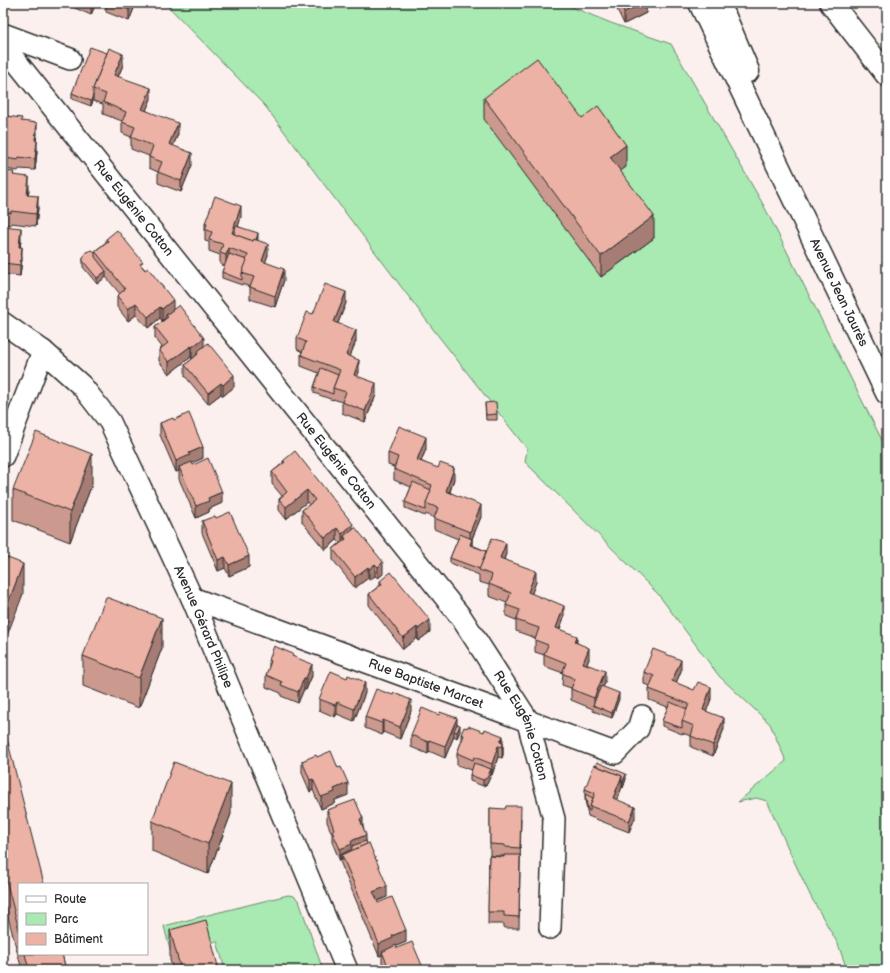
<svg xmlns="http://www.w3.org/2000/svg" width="890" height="973" font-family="'Balsamiq Sans',sans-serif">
<rect width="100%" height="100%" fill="#fbf0ed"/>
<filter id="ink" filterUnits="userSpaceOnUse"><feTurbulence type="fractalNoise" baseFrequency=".025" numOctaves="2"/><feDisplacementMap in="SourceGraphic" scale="8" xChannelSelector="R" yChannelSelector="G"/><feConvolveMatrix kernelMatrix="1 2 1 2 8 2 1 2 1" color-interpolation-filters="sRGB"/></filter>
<g filter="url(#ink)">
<!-- green -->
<g fill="#a9e9b2" stroke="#6a8a6e">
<polygon points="165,3 562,3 611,23 671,44 764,206 887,450 887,970 847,970 838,944 811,897 792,857 767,801 756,798 738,802 786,761 770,724 719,676 658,594 525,462 527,449 436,333 265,106"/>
<polygon points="288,895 294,896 299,901 323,970 225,970 217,941 171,954 164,926"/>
</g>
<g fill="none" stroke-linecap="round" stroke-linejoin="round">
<!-- street casing -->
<g stroke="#2b2b2b" stroke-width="24">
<g id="street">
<polyline points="3,34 70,59"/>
<path id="s1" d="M3,45L461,617L527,719L554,819L550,928"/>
<path id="s2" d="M3,323L43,351L82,386L110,422L192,598L347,970"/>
<polyline points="3,456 43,351"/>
<path id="s3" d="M192,598L615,753L638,729L642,716"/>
</g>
</g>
<!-- secondary casing -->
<g stroke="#2b2b2b" stroke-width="25">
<g id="secondary">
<path id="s4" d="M700,3L887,393"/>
<polyline points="719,3 748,71"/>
<polyline points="831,3 887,75"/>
</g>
</g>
<!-- street -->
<use href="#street" stroke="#fff" stroke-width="21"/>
<!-- secondary -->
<use href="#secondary" stroke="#fff" stroke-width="22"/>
</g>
<!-- wall -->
<g fill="#cb998e" stroke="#2b2b2b">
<polygon points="41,3 54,3 52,7"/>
<polygon points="68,3 96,3 91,15 68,5"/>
<polygon points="106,3 136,3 129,21 106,12"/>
<polygon points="614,3 646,3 646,13 624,24"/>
<polygon points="881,3 887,3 887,11"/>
<polygon points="107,53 123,65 118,77 151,99 146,110 178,134 173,146 192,165 181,192 158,183 158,172 149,168 149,156 131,149 131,137 122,133 122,121 103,114 103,104 93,101 91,106 72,99 72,93"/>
<polygon points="484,98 582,118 626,167 620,171 654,238 601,277 484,119"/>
<polygon points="22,121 37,134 36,140 37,152 35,170 19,169 18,171 5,169 5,158 6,148 4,148 4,137"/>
<polygon points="3,171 14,175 29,189 28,195 38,208 36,226 11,223 11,225 3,224"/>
<polygon points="241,217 238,226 258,239 257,240 268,255 265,262 284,280 275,307 250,299 250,287 242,284 242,285 222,278 222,272 224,266 220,264 220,255 209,251 209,242 205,241 205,223"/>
<polygon points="3,226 21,240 20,247 22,259 20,276 3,274"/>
<polygon points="106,239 143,267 173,310 204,346 234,387 223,396 221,394 208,404 185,376 185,365 192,359 191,357 169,374 159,361 159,350 162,347 155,338 155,327 164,320 164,319 162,321 160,318 148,328 136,315 128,321 117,307 117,296 120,294 106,277 97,284 83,267 83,258 95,252 95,251 106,242"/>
<polygon points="346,303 338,323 356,341 350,356 359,372 357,376 376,395 365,422 342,413 342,402 333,399 333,400 314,393 314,387 319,373 301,366 301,355 302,352 297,349 297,338 313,314"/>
<polygon points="485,403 497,414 497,420 486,420"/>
<polygon points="174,420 203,458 192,463 222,503 209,509 209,512 196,518 179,479 179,471 176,472 160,435 160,423"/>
<polygon points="426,449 421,461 454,479 450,492 481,517 472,539 472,545 486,551 506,554 504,559 536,582 531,594 564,617 560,629 577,643 589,659 587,664 605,683 603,687 619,699 612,718 593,711 593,709 571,700 571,688 562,685 563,673 544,666 544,655 535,652 535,638 516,631 516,620 506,616 506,605 507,603 489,596 489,585 479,582 479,575 450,563 450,558 458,539 434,529 434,518 426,514 425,516 405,508 405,502 411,487 394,480 394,467 388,465 388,453"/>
<polygon points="283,461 353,529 383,574 378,578 375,576 369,580 368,578 355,588 333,560 333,549 340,543 337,540 325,550 302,522 302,510 309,505 307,502 286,519 279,510 279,499 282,496 272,484 272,472 283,463"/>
<polygon points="92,484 70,542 13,520 13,490"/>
<polygon points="216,518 249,567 229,576 225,568 218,571 202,533 202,521"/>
<polygon points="380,581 430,632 418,641 417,638 403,649 369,605 369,594 380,585"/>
<polygon points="162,648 139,708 83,686 83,656"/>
<polygon points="293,656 312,676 306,690 304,689 298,703 281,696 281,693 266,687 266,675 269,668 269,660"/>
<polygon points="681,671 676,683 711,699 706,711 724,729 713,756 691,747 691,736 682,733 682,734 662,726 662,721 668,707 649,700 649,689 650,686 644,684 644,672"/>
<polygon points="365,693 354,721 337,714 335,717 319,710 319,699"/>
<polygon points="411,711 400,739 383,732 382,735 365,728 365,717"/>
<polygon points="3,723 19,884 19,954 62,954 66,970 22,970 3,898"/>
<polygon points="457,724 460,731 457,738 454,736 445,758 429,751 428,754 411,747 411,735"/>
<polygon points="467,728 484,732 503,743 503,755 502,758 498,757 492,775 491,775 487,784 483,786 470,781 470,775 472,770 457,765 457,753 461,743 461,734"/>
<polygon points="317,757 348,795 335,800 335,803 321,809 313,790 310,792 302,773 302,761"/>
<polygon points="626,779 623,788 622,787 617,800 635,818 629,832 588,816 585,800 585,789"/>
<polygon points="490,808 521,818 519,928 504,928 504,924 488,924 489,856 504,857 504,856 490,856"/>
<polygon points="327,810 363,827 366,841 387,897 377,901 406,942 396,946 397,948 424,970 385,970 382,963 382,955 379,956 332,842 332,834 327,822"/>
<polygon points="231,814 208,874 152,851 152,821"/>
<polygon points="170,930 219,970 173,970 170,960"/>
</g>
<!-- shaded-wall -->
<g fill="#a57d74" stroke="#2b2b2b">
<polygon points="91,3 96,3 91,15"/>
<polygon points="132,3 136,3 129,21 129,10"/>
<polygon points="643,3 646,3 646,13 624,24 624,12"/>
<polygon points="123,54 123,65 114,86 114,75"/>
<polygon points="151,88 151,99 142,120 142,109"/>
<polygon points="93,95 93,101 91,106 91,101"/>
<polygon points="37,123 37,134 35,152 35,140"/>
<polygon points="178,123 178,134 169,156 169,144"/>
<polygon points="37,141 37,152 35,170 35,159"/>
<polygon points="626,145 626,167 610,179 610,157"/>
<polygon points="192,153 192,165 181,192 181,181"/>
<polygon points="29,177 29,189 27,206 27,195"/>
<polygon points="38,196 38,208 36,226 36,214"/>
<polygon points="241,206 241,217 234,240 232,233"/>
<polygon points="654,216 654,238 601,277 601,256"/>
<polygon points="21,228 21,240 19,258 19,247"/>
<polygon points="258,233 258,239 253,252 253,246"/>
<polygon points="268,244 268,255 262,273 262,261"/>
<polygon points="22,247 22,259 20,276 20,265"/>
<polygon points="229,248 229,259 226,267 226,255"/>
<polygon points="284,269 284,280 275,307 275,296"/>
<polygon points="106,271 106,277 97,284 97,278"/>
<polygon points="346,292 346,303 334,333 334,322"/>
<polygon points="173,300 173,311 166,315 166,317 162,321 162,309"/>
<polygon points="136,303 136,315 128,321 128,309"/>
<polygon points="160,307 160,318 148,328 148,317"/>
<polygon points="356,330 356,341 346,366 346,355"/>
<polygon points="204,338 204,350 197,352 197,355 192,359 192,347"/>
<polygon points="191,346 191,357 169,374 169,362"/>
<polygon points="359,360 359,372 354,386 354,375"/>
<polygon points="234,375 234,387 223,396 223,385"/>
<polygon points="221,383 221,394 208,404 208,393"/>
<polygon points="376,383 376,395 365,422 365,411"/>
<polygon points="426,437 426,449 417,471 417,460"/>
<polygon points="203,447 203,458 190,464 179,467 179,471 176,472 176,461 189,453"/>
<polygon points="92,454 92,484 70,542 70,512"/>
<polygon points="454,468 454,479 446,502 446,491"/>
<polygon points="307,490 307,502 286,519 286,507"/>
<polygon points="222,492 222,503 209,509 209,512 196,518 196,506 208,498"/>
<polygon points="481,505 481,517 470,543 470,532"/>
<polygon points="353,524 353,536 346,539 344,536 344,544 342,545 342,534"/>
<polygon points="337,528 337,540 325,550 325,538"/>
<polygon points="472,539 472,544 470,550 470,545"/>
<polygon points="506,543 506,554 500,569 500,558"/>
<polygon points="249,556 249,567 229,576 229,565"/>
<polygon points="225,557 225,568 218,571 218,560"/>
<polygon points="383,562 383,574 378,578 378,567"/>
<polygon points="23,564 23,594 3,646 3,616"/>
<polygon points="375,564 375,576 369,580 369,569"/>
<polygon points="368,567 368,578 355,588 355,577"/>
<polygon points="536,571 536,582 528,604 528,592"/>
<polygon points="564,606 564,617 556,639 556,628"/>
<polygon points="162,618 162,648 139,708 139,678"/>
<polygon points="430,620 430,632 418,641 418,629"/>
<polygon points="417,627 417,638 403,649 403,638"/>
<polygon points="577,636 577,647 575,642"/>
<polygon points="589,648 589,659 583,674 583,663"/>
<polygon points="681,660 681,671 672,693 672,681"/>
<polygon points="312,664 312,676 306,690 306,678"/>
<polygon points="605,671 605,683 595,706 594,706 594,698"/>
<polygon points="304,678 304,689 298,703 298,692"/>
<polygon points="365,682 365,693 354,721 354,709"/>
<polygon points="711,687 711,699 703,721 703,710"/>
<polygon points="619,693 619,699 612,718 612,713"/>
<polygon points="411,700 411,711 400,739 400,727"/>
<polygon points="337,702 337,714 335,717 335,705"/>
<polygon points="457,718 457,730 454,731 454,736 445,758 445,746"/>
<polygon points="724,718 724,729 713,756 713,745"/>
<polygon points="383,720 383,732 382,735 382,723"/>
<polygon points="460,725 460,731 457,738 457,732"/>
<polygon points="503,736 503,755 502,758 502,747 500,742"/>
<polygon points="429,740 429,751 428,754 428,742"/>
<polygon points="498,746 498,757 492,775 492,764"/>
<polygon points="491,769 491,775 487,784 483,786 483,780"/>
<polygon points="626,774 626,779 623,788 623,782"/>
<polygon points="622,776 622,787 613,810 613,798"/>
<polygon points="313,779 313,790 310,792 310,780"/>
<polygon points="348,783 348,795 335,800 335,803 321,809 321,797 334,789"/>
<polygon points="231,784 231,814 208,874 208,844"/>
<polygon points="635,807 635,818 629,832 629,821"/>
<polygon points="363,818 363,829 360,819"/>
<polygon points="366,835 366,846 342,855 340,855 340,860 340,849 351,841"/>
<polygon points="387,886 387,897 373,903 373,892"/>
<polygon points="406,930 406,942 382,952 382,955 379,956 379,944 392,936"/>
</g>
<!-- building -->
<g fill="#ecb2a5" stroke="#2b2b2b">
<polygon points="112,3 132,3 129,10"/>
<polygon points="620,3 643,3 624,12"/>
<polygon points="90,47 107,53 93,89 93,95 91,101 72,93"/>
<polygon points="109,48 123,54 114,75 151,88 142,109 178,123 169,144 192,153 181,181 158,172 162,162 149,157 153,146 131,137 135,127 122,122 126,112 103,102 106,94 93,89"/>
<polygon points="537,58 582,118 598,106 626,145 610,157 654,216 601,256 484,98"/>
<polygon points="6,116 22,118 21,121 37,123 35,140 37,141 35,159 19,157 18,160 5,158 7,137 4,137"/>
<polygon points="3,171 14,172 13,175 29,177 27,195 38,196 36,214 11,211 11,213 3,212"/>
<polygon points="215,196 241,206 232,233 253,241 254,239 268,244 262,261 284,269 275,296 250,287 254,277 242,273 248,255 229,248 226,255 220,253 223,244 209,240 212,232 205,229 207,224 205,223"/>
<polygon points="3,226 21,228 19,247 22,247 20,265 3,263"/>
<polygon points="236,226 258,233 256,240 254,239 253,241 234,234"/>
<polygon points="117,230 143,262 140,264 145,270 148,268 173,300 162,309 160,307 148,317 136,303 128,309 117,296 125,289 95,251 108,241 106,239"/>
<polygon points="92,250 95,252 95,257 106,271 97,278 83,261 83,258 86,252"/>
<polygon points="229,254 247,260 242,273 242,280 222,272"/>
<polygon points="325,284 346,292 334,322 356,330 346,355 359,360 354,375 376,383 365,411 342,402 346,392 333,388 340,370 301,355 306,342 297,338 307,312 313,314"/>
<polygon points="179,305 204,338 192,347 191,346 169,362 159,350 168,343 155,327 168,317 166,315"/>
<polygon points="208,343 234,375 223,385 221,383 208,393 185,365 198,354 197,352"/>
<polygon points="321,368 338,375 333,388 333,394 314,387"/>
<polygon points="496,402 497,414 486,415 485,403"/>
<polygon points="189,413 203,447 189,453 190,455 176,461 160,423 173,418 174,420"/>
<polygon points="399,426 426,437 417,460 438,468 440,463 454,468 446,491 481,505 470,532 434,518 438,508 426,503 432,485 394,469 398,457 388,453"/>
<polygon points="36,432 92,454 70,512 13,490"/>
<polygon points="295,451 353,524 342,534 337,528 325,538 302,510 315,500 307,490 286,507 279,499 287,492 272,472 285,462 283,461"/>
<polygon points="208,458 222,492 208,498 209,501 196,506 179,467 192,462 193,465"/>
<polygon points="413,482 431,490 426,503 426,508 425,510 405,502"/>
<polygon points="230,512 249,556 229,565 225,557 218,560 202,521 215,516 216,518"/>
<polygon points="355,527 383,562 378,567 375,564 369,569 368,567 355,577 333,549 346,539 344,536"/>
<polygon points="460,534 472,539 470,545 486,551 480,569 450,558"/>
<polygon points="492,538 506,543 500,558 536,571 528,592 550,601 550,600 564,606 556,628 577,636 575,642 589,648 583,663 605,671 594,698 571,689 575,679 562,673 566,663 544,654 548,645 535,640 539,628 516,620 520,610 506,605 511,593 489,584 492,575 479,570"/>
<polygon points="3,556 23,564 3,616"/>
<polygon points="391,572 430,620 418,629 417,627 403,638 369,594 382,584 380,581"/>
<polygon points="106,597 162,618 139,678 83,656"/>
<polygon points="274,646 293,654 292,656 312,664 306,678 304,678 298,692 281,685 282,682 266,675 271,661 269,660"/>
<polygon points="653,649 681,660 672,681 694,690 698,682 711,687 703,710 724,718 713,745 691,736 694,726 682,721 689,704 649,689 654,676 644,672"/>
<polygon points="331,671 347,678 348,675 365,682 354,709 337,702 335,705 319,699"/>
<polygon points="601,686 619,693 612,713 593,705"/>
<polygon points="376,689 393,695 394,693 411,700 400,727 383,720 382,723 365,717"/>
<polygon points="670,702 687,709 682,721 682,728 662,721"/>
<polygon points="422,708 439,715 440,712 457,718 445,746 429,740 428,742 411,735"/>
<polygon points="3,723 44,884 19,884 19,930 3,868"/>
<polygon points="457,724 460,725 457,732 454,731"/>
<polygon points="468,726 484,732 485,729 503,736 500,742 503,743 502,747 498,746 492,764 474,757 473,760 457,753 464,735 461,734 464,727 467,728"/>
<polygon points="331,751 338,768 341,767 348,783 334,789 335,792 321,797 313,779 310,780 302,761 316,755 317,757"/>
<polygon points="174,762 231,784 208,844 152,821"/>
<polygon points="597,762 626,774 623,782 622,782 622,776 595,765"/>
<polygon points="474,763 491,769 487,778 483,780 470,775"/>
<polygon points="594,765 622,776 613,798 635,807 629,821 590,806 595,793 585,789"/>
<polygon points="585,794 593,798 590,806 590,811 588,810"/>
<polygon points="355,800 363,818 360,819 366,835 351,841 352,844 340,849 332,831 334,829 327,810"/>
<polygon points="506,806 521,806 520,848 505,847 505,845 490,844 490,808 505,809"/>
<polygon points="366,841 367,844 342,855 342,860 340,855 352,849 352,846"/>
<polygon points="369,843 387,886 373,892 376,897 378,903 392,897 406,930 392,936 393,938 379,944 342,855"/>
<polygon points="504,855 520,855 519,917 504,916 504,912 488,912 489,856 504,857"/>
<polygon points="206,920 219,970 181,970 170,930"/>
<polygon points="412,942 424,970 390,970 382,952 396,945 397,948"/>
<polygon points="25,954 62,954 66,970 29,970"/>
</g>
</g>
<g text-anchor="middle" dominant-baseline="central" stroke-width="3" stroke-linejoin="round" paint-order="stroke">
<!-- street labels -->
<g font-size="13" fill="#2b2b2b" stroke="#fff">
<text stroke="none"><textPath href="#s1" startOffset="209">Rue Eugénie Cotton</textPath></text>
<text stroke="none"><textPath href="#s4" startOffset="321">Avenue Jean Jaurès</textPath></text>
<text stroke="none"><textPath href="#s1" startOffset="533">Rue Eugénie Cotton</textPath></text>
<text stroke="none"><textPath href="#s2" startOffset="372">Avenue Gérard Philipe</textPath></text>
<text stroke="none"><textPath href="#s3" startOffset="249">Rue Baptiste Marcet</textPath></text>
<text stroke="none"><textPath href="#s1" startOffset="858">Rue Eugénie Cotton</textPath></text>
</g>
</g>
<!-- margin -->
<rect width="890" height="973" fill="none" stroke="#fff" stroke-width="16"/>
<rect x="8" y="8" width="874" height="957" fill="none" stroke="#2b2b2b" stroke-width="1.5" filter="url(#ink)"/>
<!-- legend -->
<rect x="18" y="883" width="130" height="72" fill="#ffffff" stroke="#aaaaaa"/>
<rect x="26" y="896" width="20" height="6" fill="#ffffff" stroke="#aaaaaa"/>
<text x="54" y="903" font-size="12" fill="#2b2b2b">Route</text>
<rect x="26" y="913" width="20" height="12" fill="#a9e9b2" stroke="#aaaaaa"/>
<text x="54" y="923" font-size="12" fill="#2b2b2b">Parc</text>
<rect x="26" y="933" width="20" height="12" fill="#ecb2a5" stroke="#aaaaaa"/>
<text x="54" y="943" font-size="12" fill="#2b2b2b">Bâtiment</text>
</svg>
